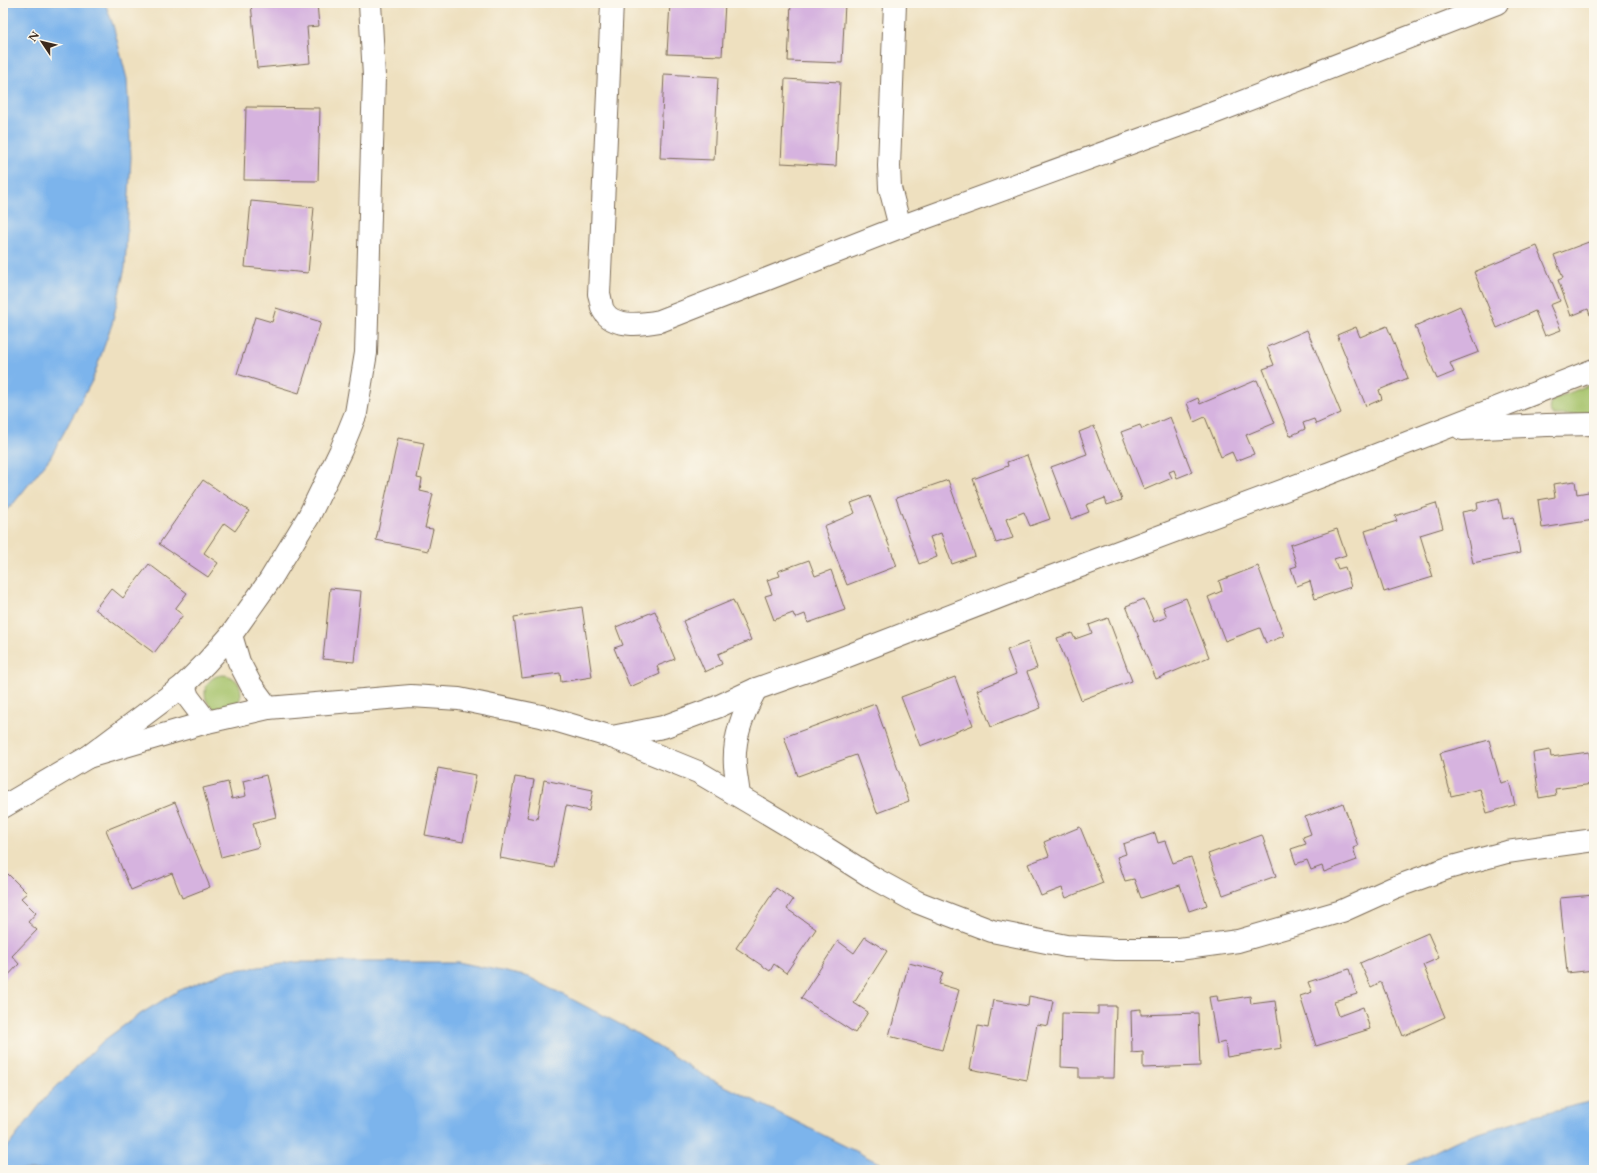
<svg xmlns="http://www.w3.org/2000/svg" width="1597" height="1173" font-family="Cardo,serif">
<rect width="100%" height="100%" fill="#fbf7ec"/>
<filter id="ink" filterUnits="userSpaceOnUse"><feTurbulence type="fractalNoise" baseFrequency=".025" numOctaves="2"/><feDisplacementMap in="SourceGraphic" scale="8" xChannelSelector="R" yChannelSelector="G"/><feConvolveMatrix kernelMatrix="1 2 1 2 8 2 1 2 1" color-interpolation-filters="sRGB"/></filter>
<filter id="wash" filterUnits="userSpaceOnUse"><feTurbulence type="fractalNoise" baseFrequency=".012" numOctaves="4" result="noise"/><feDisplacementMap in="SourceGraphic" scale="16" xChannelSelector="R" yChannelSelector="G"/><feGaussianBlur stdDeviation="0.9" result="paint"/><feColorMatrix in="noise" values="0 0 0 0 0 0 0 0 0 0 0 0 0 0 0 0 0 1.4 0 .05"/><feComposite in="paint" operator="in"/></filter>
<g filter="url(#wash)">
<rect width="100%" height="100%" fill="#eee0bf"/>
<!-- green -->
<g fill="#a5c269" stroke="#707644">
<polygon points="1594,383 1594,415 1552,415 1549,410 1550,404 1554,399"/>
<circle cx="223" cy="693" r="18"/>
</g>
<!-- water -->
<g fill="#7bb4ec" stroke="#5b6f85">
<polygon points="3,3 105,3 113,25 127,79 131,157 125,268 112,324 92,381 50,458 13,504 3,513"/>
<polygon points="298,962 458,962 529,977 633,1031 703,1075 893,1170 3,1170 3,1153 46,1097 103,1041 137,1016 178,991 227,971"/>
<polygon points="1594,1101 1594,1170 1388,1170 1405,1166 1458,1140 1535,1115"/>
</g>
<g id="blocks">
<!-- building -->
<g fill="#d6b3df">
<polygon points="251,3 317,3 319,26 307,27 310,63 257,68"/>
<polygon points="670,3 725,3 722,56 667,54"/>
<polygon points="791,3 845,3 842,63 788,61"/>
<polygon points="664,74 718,77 714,160 660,158"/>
<polygon points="785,79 840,82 836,166 781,163"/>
<polygon points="246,107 320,108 318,181 244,180"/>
<polygon points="251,201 314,207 308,273 245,267"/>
<polygon points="1594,240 1594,313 1590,315 1588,309 1571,316 1558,280 1563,278 1554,255"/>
<polygon points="1537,246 1560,301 1550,305 1561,330 1545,336 1535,311 1497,328 1474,272"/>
<polygon points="1460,306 1479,352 1450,363 1454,372 1437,379 1415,326"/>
<polygon points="276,308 321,322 299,393 237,374 255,317 272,322"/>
<polygon points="1387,326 1408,378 1379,390 1382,399 1366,406 1337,335 1356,327 1360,337"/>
<polygon points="1307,330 1341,413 1316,424 1314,419 1303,423 1305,429 1290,436 1263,369 1274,365 1267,347"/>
<polygon points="1257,380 1275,423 1246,435 1254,454 1236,461 1232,452 1221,457 1205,417 1194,422 1187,403 1198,398 1200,404"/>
<polygon points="1170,417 1192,472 1177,478 1174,470 1169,472 1172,478 1144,490 1121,432 1140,425 1142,429"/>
<polygon points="1094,426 1122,500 1107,505 1105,498 1086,505 1089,512 1071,519 1051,467 1087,454 1079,432"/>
<polygon points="398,438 424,443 417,478 422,479 420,491 433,494 425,528 433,529 428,551 376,540"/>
<polygon points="1027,455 1050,519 1030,526 1024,512 1006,519 1013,538 996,543 973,479 1008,466 1007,462"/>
<polygon points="203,480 249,511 235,531 224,523 204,553 218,563 208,577 159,544"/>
<polygon points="948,480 975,556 952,564 941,533 930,537 937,557 919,564 896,498"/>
<polygon points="1575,481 1577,494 1594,491 1594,520 1542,528 1538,500 1555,497 1553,484"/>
<polygon points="870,496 897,566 847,585 824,526 855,513 851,503"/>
<polygon points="1499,498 1503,519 1513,517 1520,553 1473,563 1462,512 1478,509 1477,503"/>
<polygon points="1436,503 1443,528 1420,535 1433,577 1384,592 1365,531 1397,521 1395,516"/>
<polygon points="1337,529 1346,555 1334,559 1338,569 1345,567 1351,587 1315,599 1310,581 1297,586 1291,568 1297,566 1290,545"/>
<polygon points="809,560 815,576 831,570 845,610 808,623 805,614 795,618 793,613 774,620 765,596 772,594 767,580 780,576 778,571"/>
<polygon points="149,564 187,593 175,609 183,615 154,653 95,609 111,588 123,598"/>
<polygon points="1258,566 1284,636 1266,643 1260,628 1225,641 1208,597 1222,591 1219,581"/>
<polygon points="330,588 361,591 354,662 323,659"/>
<polygon points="1186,598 1209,657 1156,679 1126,606 1144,599 1154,622 1167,617 1163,607"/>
<polygon points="733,600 751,640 718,654 722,664 705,672 683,621"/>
<polygon points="582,607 592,677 561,682 560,673 522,678 514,617"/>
<polygon points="655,611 675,659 657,666 660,674 630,687 614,648 623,645 616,627"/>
<polygon points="1108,618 1132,681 1081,700 1057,638 1072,633 1075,639 1092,633 1089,625"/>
<polygon points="1028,642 1037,668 1027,672 1041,708 991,727 977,690 1016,674 1007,650"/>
<polygon points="955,677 973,725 920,746 901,697"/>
<polygon points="875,704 909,801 877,813 856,755 798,776 784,737"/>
<polygon points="1489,740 1501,783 1509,781 1515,805 1487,813 1480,789 1451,796 1440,753"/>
<polygon points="1550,750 1551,757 1589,752 1593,784 1555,789 1556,795 1539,798 1533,753"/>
<polygon points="438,768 476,775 463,842 425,835"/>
<polygon points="266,775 276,817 253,823 259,847 221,857 203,788 228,782 232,799 246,796 243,781"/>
<polygon points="515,777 534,780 527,817 537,819 544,780 593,790 589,811 566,806 554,868 500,858"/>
<polygon points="175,802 210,887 182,898 172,873 131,890 106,830"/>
<polygon points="1343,803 1358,846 1353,848 1357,860 1324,872 1322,866 1311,870 1307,860 1296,864 1291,849 1306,844 1303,837 1311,834 1305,817"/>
<polygon points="1080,827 1103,883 1066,898 1062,888 1041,896 1028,864 1049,856 1044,842"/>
<polygon points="1155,833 1158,843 1165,841 1173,863 1191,857 1207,905 1189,911 1180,885 1141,898 1134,879 1125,881 1117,857 1126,854 1123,844"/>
<polygon points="1262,835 1276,876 1223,895 1208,854"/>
<polygon points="8,874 27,893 21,898 36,913 28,922 37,930 12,956 19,964 3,981 3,879"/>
<polygon points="776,888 793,900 787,909 816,929 786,973 774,964 770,971 736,948"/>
<polygon points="1594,895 1594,970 1567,973 1560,898"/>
<polygon points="1428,933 1439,958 1423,965 1445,1017 1403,1036 1381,982 1371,987 1360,963"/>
<polygon points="865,937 887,951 854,1003 868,1012 855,1033 801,998 838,941 854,953"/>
<polygon points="909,963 943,972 939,984 959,990 942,1050 889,1036"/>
<polygon points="1349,969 1357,994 1334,1001 1339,1016 1363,1007 1370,1029 1316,1046 1300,996 1312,992 1308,982"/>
<polygon points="1029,996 1053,1001 1048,1026 1037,1024 1027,1080 970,1069 978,1026 988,1028 993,1000 1028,1006"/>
<polygon points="1217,996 1218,1001 1250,996 1251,1004 1275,1001 1282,1048 1227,1057 1225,1042 1217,1044 1209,997"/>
<polygon points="1098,1006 1116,1006 1114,1078 1079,1078 1079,1068 1061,1067 1062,1013 1098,1014"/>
<polygon points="1141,1009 1141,1015 1198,1013 1200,1066 1143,1068 1143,1052 1132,1053 1131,1010"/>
</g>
</g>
</g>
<g filter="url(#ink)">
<use href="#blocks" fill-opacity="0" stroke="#7a6a56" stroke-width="1"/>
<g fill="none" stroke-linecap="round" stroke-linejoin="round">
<!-- street casing -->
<g stroke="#7a6a56" stroke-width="24">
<g id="street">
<path d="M612,3L599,294C601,299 601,306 603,310C613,329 644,324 660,321L900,227L1216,112L1497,3"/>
<polyline points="895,3 889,166 890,188 900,227"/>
<polyline points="1462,429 1547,425 1594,424"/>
<polyline points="231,635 239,662 251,685 268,708"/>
<polyline points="184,685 188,697 207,722"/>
<polyline points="612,737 663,727 717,707 756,689 832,662 1043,580 1330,473 1594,370"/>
<polyline points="88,757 207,722 268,708 411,696 459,699 541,716 612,737 698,772 826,848 875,879 917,902 950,915 992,931 1066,946 1116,949 1179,949 1238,941 1342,911 1393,888 1448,868 1507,852 1594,840"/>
<path d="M739,796C738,786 736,776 735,766C733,738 743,713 756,689"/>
<polyline points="3,807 88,757 184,685 206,663 231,635 270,580 309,516 341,450 356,413 366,353 374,77 370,3"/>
</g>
</g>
<!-- street -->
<use href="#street" stroke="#fff" stroke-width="22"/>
</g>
</g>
<!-- margin -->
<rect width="1597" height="1173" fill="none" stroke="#fbf7ec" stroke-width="16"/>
<!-- north arrow -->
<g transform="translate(42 42) rotate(305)" stroke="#fbf7ec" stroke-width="3" paint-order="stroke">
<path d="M0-3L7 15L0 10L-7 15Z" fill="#3b2a1e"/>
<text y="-6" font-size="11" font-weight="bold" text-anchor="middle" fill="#3b2a1e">N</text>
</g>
</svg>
